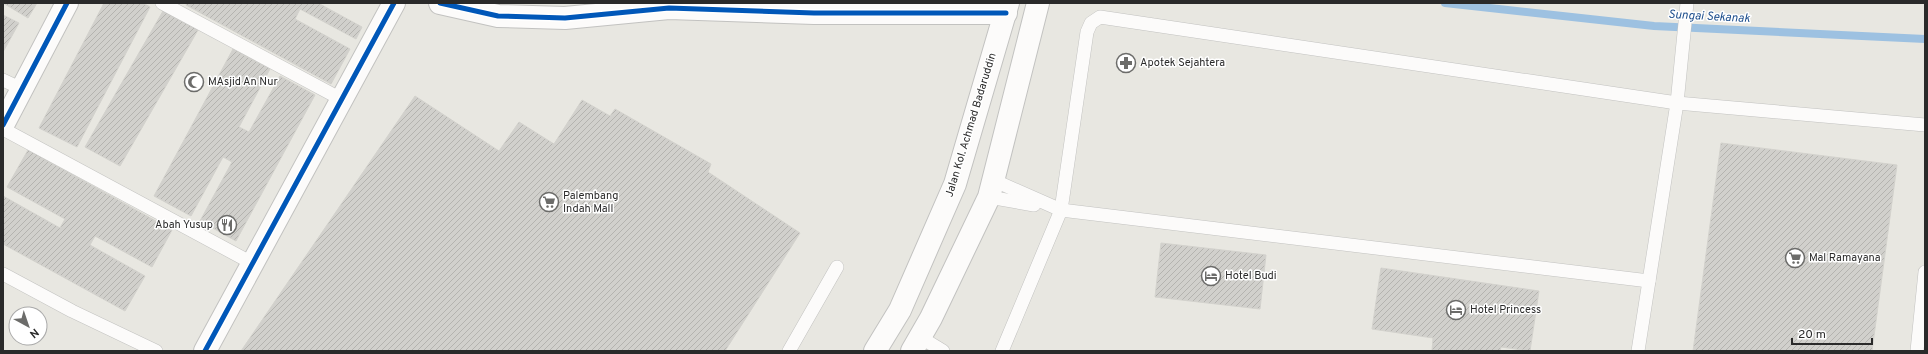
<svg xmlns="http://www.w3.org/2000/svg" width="1928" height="354" font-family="Overpass,sans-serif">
<defs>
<pattern id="building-hatch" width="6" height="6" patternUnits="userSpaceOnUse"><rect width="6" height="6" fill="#d1d0cc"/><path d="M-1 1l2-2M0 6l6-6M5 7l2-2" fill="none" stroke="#b4b3af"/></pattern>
</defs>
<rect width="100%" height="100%" fill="#e8e7e1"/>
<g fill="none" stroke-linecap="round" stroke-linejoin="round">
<!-- stream -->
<polyline stroke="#9dc1e1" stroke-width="8" points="1445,3 1654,26 1925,39"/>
</g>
<!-- building -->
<g fill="url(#building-hatch)" stroke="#d3d2cd">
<polygon points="3,3 37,3 28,18"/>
<polygon points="104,3 143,3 150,7 77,147 39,128"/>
<polygon points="187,3 318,3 362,27 356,39 300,9 295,19 350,49 331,84 186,5"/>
<polygon points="163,11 198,30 120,166 85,147"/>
<polygon points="3,15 19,23 3,52"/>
<polygon points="233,49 270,69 239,127 249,132 280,76 315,95 236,241 200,221 232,162 223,157 191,216 154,196"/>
<polygon points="415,96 499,151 519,122 554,144 582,100 610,116 615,109 711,164 708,172 800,233 725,351 241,351"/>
<polygon points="1721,143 1897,165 1872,351 1693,351"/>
<polygon points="28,150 172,230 152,267 95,236 90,245 145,276 125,311 3,244 3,196 60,228 65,219 7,187"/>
<polygon points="1161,243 1266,255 1260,309 1155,297"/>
<polygon points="1381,268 1539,291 1530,351 1501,347 1500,351 1432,351 1433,338 1372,329"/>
</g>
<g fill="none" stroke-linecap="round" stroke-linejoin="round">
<!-- service casing -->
<g stroke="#c2c2c0" stroke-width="14">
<g id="service">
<polyline points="162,3 341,99"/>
<polyline points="3,80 22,89"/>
<polyline points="3,129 252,263"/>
<polyline points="993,180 1061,210"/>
<polyline points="989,197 1034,205"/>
<polyline points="1061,210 1087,32 1091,23 1100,17 1677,103 1925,125"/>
<polyline points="3,274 72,311 156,351"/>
<polyline points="920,337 943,351"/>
<polyline points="789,351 837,267"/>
<polyline points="1002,351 1061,210 1649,281"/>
<polyline points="1638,351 1677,103 1687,3"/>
<polyline points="1917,351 1925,272"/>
</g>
</g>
<!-- minor casing -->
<g stroke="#c2c2c0" stroke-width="24">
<g id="minor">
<polyline points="440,3 498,16 565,18 669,8 814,13 1006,13"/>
<polyline points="3,125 67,3"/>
<polyline points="205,351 394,3"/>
</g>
</g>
<!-- secondary casing -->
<g stroke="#c2c2c0" stroke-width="24">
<g id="secondary">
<polyline points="875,351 900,310 955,184 1008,3"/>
<polyline points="912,351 931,318 989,197 1038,3"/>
</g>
</g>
<!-- service -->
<use href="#service" stroke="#fcfbfa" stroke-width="13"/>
<!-- minor -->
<use href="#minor" stroke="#fcfbfa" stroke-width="22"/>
<!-- secondary -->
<use href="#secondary" stroke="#fcfbfa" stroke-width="22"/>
<!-- cycleway casing -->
<g stroke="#fff" stroke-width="8">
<g id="cycleway">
<polyline points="440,3 498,16 565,18 669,8 814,13 1006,13"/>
<polyline points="3,125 67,3"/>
<polyline points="205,351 394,3"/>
</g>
</g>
<!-- cycleway -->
<use href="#cycleway" stroke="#0057b8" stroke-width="5"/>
</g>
<!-- icons -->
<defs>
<g id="pharmacy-ring" transform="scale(1)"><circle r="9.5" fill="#fff" stroke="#6c6c6a" stroke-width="1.5"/><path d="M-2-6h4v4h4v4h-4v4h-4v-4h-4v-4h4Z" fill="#6c6c6a"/></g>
<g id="mosque-ring" transform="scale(1)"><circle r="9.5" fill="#fff" stroke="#6c6c6a" stroke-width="1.5"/><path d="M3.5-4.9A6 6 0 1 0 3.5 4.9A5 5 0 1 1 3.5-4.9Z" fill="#6c6c6a"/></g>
<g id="supermarket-ring" transform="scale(1)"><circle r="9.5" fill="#fff" stroke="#6c6c6a" stroke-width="1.5"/><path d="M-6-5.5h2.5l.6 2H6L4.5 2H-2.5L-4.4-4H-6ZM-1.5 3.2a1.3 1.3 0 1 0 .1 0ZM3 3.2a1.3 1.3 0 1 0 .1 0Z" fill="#6c6c6a"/></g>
<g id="restaurant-ring" transform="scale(1)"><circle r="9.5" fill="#fff" stroke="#6c6c6a" stroke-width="1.5"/><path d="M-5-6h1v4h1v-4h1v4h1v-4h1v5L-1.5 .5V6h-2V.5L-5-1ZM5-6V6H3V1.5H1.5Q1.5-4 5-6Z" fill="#6c6c6a"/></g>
<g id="hotel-ring" transform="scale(1)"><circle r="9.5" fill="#fff" stroke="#6c6c6a" stroke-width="1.5"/><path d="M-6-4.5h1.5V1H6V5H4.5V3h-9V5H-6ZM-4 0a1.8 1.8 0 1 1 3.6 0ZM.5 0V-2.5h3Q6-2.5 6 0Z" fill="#6c6c6a"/></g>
</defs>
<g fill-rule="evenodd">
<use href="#pharmacy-ring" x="1126" y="63"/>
<use href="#mosque-ring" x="194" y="82"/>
<use href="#supermarket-ring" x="549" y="202"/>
<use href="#restaurant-ring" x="227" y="225"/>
<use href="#supermarket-ring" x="1795" y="258"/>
<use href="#hotel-ring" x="1211" y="276"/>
<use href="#hotel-ring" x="1456" y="310"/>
</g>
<g text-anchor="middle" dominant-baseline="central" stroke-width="3" stroke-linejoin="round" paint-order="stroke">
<!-- poi labels -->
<g font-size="11" fill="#2a2a2a" stroke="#fff" text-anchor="start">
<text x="1140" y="63">Apotek Sejahtera</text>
<text x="208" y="82">MAsjid An Nur</text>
<text x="563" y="196">Palembang<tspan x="563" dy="13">Indah Mall</tspan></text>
<text x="213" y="225" text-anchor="end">Abah Yusup</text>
<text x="1809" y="258">Mal Ramayana</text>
<text x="1225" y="276">Hotel Budi</text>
<text x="1470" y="310">Hotel Princess</text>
</g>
<!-- street labels -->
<g font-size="11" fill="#2a2a2a" stroke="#fff">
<text transform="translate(971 125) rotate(-73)">Jalan Kol. Achmad Badaruddin</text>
</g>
<!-- water labels -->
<g font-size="12" font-style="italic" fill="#1c4d8c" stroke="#fff">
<text transform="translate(1709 17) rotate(3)">Sungai Sekanak</text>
</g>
</g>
<!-- border -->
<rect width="1928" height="354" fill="none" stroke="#2a2a2a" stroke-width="8"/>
<!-- north arrow -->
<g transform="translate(28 326) rotate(140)"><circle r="19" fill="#ffffff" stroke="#aaaaaa"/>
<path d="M0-3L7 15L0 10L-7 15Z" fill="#6c6c6a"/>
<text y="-6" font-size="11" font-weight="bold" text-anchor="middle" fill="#2a2a2a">N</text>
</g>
<!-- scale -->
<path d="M1792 338v6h80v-6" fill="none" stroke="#2a2a2a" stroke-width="2"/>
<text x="1798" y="338" font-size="12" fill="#2a2a2a" stroke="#ffffff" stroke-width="3" paint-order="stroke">20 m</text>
</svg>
